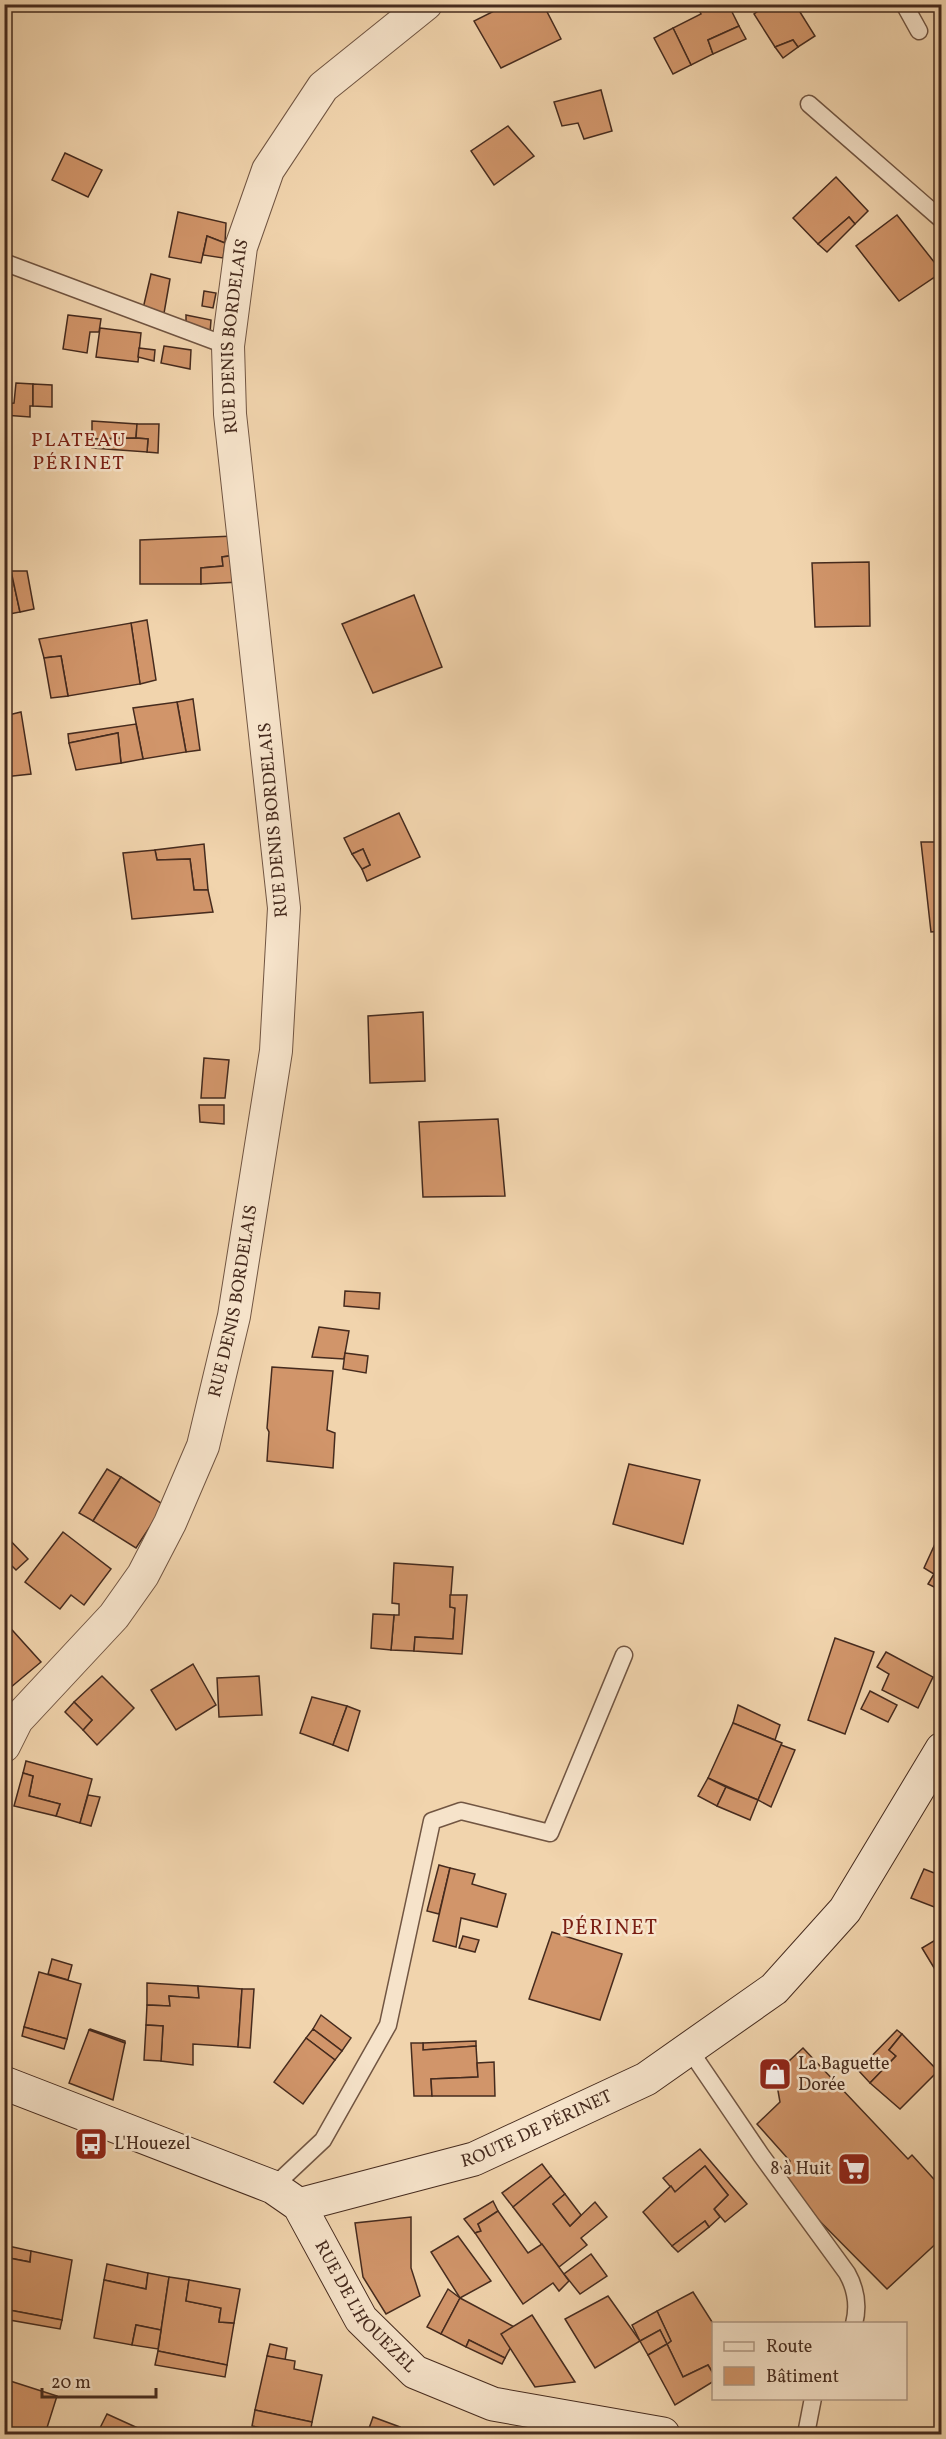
<svg xmlns="http://www.w3.org/2000/svg" width="946" height="2439" font-family="Vollkorn,serif">
<rect width="100%" height="100%" fill="#f1d4ad"/>
<filter id="stains"><feTurbulence type="fractalNoise" baseFrequency=".00333" numOctaves="4"/><feColorMatrix values="0 0 0 0 .2 0 0 0 0 .09 0 0 0 0 .02 0 0 0 .5 -.17"/></filter>
<radialGradient id="worn" r=".72"><stop offset=".6" stop-color="#630" stop-opacity="0"/><stop offset="1" stop-color="#630" stop-opacity=".3"/></radialGradient>
<!-- building -->
<g fill="#d1956a" stroke="#462b1e" stroke-width="1.5">
<polygon points="508,4 543,4 561,39 501,68 474,21"/>
<polygon points="696,4 728,4 739,26 708,40 713,54 691,65 673,28 701,14"/>
<polygon points="768,4 795,4 815,36 798,47 793,40 775,47 754,14"/>
<polygon points="739,26 746,39 713,54 708,40"/>
<polygon points="673,28 691,65 673,74 654,38"/>
<polygon points="793,40 798,47 783,58 775,47"/>
<polygon points="601,90 612,131 584,139 578,123 562,126 554,102"/>
<polygon points="508,126 534,156 494,185 471,151"/>
<polygon points="65,153 102,170 88,197 52,180"/>
<polygon points="836,177 868,211 855,224 849,217 818,244 793,218"/>
<polygon points="178,212 226,223 225,243 207,236 201,263 169,257"/>
<polygon points="897,215 942,272 899,301 856,246"/>
<polygon points="849,217 855,224 827,252 818,244"/>
<polygon points="207,236 225,243 223,258 203,255"/>
<polygon points="151,274 170,279 163,319 142,313"/>
<polygon points="204,291 216,293 213,308 202,306"/>
<polygon points="68,315 101,319 99,332 90,332 87,353 63,349"/>
<polygon points="186,315 211,320 210,333 186,325"/>
<polygon points="100,328 141,333 138,362 96,357"/>
<polygon points="164,346 191,350 190,369 161,363"/>
<polygon points="139,348 155,350 154,361 138,357"/>
<polygon points="16,383 33,384 33,406 30,406 30,417 4,415 4,404 14,403"/>
<polygon points="33,384 52,385 52,407 33,406"/>
<polygon points="92,421 137,424 136,438 92,439"/>
<polygon points="137,424 159,424 158,453 147,452 148,439 136,438"/>
<polygon points="136,438 148,439 147,452 92,448 92,439"/>
<polygon points="234,536 236,555 222,557 223,566 201,568 201,584 140,584 140,540"/>
<polygon points="236,555 240,582 201,584 201,568 223,566 222,557"/>
<polygon points="869,562 870,626 815,627 812,563"/>
<polygon points="11,571 20,612 4,615 4,573"/>
<polygon points="11,571 27,571 34,609 20,612"/>
<polygon points="414,595 442,667 373,693 342,624"/>
<polygon points="147,620 156,680 140,684 131,623"/>
<polygon points="131,623 140,684 68,696 61,656 44,658 39,639"/>
<polygon points="61,656 68,696 51,698 44,658"/>
<polygon points="193,699 200,750 186,752 177,702"/>
<polygon points="177,702 186,752 143,759 133,708"/>
<polygon points="21,712 31,774 4,777 4,716"/>
<polygon points="136,724 143,759 121,763 118,733 69,743 68,734"/>
<polygon points="118,733 121,763 76,770 69,743"/>
<polygon points="399,813 420,857 367,881 362,869 370,865 363,849 352,854 344,838"/>
<polygon points="921,842 942,842 942,931 931,932"/>
<polygon points="204,844 208,890 194,890 190,859 157,860 155,850"/>
<polygon points="363,849 370,865 362,869 352,854"/>
<polygon points="155,850 157,860 190,859 194,890 208,890 213,912 132,919 123,853"/>
<polygon points="423,1012 425,1081 370,1083 368,1016"/>
<polygon points="204,1058 229,1060 225,1098 201,1098"/>
<polygon points="199,1105 224,1105 224,1124 200,1122"/>
<polygon points="498,1119 505,1196 423,1197 419,1122"/>
<polygon points="345,1291 380,1293 379,1309 344,1306"/>
<polygon points="319,1327 349,1331 344,1359 312,1357"/>
<polygon points="345,1353 368,1356 366,1373 343,1369"/>
<polygon points="272,1367 333,1371 327,1430 335,1433 333,1468 267,1461 269,1432 267,1428"/>
<polygon points="629,1464 700,1480 683,1544 613,1524"/>
<polygon points="107,1469 121,1477 93,1521 79,1513"/>
<polygon points="121,1477 164,1505 136,1548 93,1521"/>
<polygon points="63,1532 111,1569 84,1605 71,1595 60,1609 25,1582"/>
<polygon points="940,1533 942,1534 942,1591 928,1584 934,1574 924,1568"/>
<polygon points="4,1534 28,1559 16,1570 4,1558"/>
<polygon points="394,1563 453,1567 450,1607 455,1608 453,1639 415,1637 414,1651 391,1650 394,1615 399,1615 399,1604 392,1603"/>
<polygon points="450,1595 467,1595 462,1654 414,1651 415,1637 453,1639 455,1608 450,1607"/>
<polygon points="373,1614 394,1615 391,1650 371,1648"/>
<polygon points="4,1621 41,1662 4,1693"/>
<polygon points="835,1638 874,1652 845,1734 808,1720"/>
<polygon points="886,1652 933,1677 918,1708 882,1690 889,1674 877,1667"/>
<polygon points="193,1664 216,1705 176,1730 151,1690"/>
<polygon points="102,1676 134,1708 97,1745 83,1730 92,1720 74,1702"/>
<polygon points="259,1676 262,1715 219,1717 217,1678"/>
<polygon points="870,1691 897,1705 888,1722 861,1709"/>
<polygon points="312,1697 347,1706 333,1745 300,1733"/>
<polygon points="74,1702 92,1720 83,1730 65,1712"/>
<polygon points="738,1705 780,1725 775,1740 733,1723"/>
<polygon points="347,1706 360,1711 348,1751 333,1745"/>
<polygon points="733,1723 782,1743 758,1800 708,1778"/>
<polygon points="781,1745 795,1750 771,1807 758,1800"/>
<polygon points="26,1761 92,1779 80,1823 56,1816 60,1804 29,1796 33,1776 23,1773"/>
<polygon points="23,1773 33,1776 29,1796 60,1804 56,1816 14,1806"/>
<polygon points="708,1778 726,1787 717,1806 698,1796"/>
<polygon points="726,1787 758,1800 750,1820 717,1806"/>
<polygon points="88,1795 100,1797 91,1826 80,1823"/>
<polygon points="439,1865 450,1868 439,1914 427,1911"/>
<polygon points="450,1868 475,1874 472,1884 506,1894 497,1927 461,1918 456,1947 433,1941"/>
<polygon points="924,1869 942,1876 942,1910 911,1898"/>
<polygon points="552,1932 622,1954 600,2020 529,1999"/>
<polygon points="463,1936 479,1940 475,1952 459,1948"/>
<polygon points="942,1936 942,1981 922,1948"/>
<polygon points="52,1959 72,1965 68,1980 48,1974"/>
<polygon points="39,1972 81,1984 67,2039 24,2027"/>
<polygon points="147,1983 198,1986 199,1998 169,1996 170,2006 147,2005"/>
<polygon points="198,1986 242,1989 238,2047 193,2044 193,2065 161,2061 163,2026 146,2025 147,2005 170,2006 169,1996 199,1998"/>
<polygon points="242,1989 254,1989 250,2048 238,2047"/>
<polygon points="321,2015 351,2038 342,2051 313,2029"/>
<polygon points="146,2025 163,2026 161,2061 144,2060"/>
<polygon points="24,2027 67,2039 64,2049 22,2036"/>
<polygon points="90,2029 125,2041 125,2043 89,2030"/>
<polygon points="313,2029 342,2051 335,2060 306,2038"/>
<polygon points="89,2030 125,2043 113,2100 69,2083"/>
<polygon points="897,2030 902,2034 889,2050 896,2056 870,2083 858,2070"/>
<polygon points="902,2034 938,2071 900,2109 870,2083 896,2056 889,2050"/>
<polygon points="306,2038 335,2060 303,2104 274,2082"/>
<polygon points="476,2041 476,2046 423,2050 423,2043"/>
<polygon points="411,2043 423,2043 423,2050 476,2046 478,2077 431,2079 432,2096 414,2096"/>
<polygon points="803,2048 908,2159 912,2155 942,2188 942,2238 887,2289 777,2178 790,2161 757,2124 780,2102 775,2074"/>
<polygon points="494,2062 495,2096 432,2096 431,2079 478,2077 477,2063"/>
<polygon points="700,2149 747,2204 725,2222 714,2209 728,2195 705,2166 675,2192 663,2178"/>
<polygon points="542,2164 551,2176 513,2207 502,2193"/>
<polygon points="705,2166 728,2195 714,2209 720,2217 709,2227 705,2221 672,2246 643,2212 671,2186 675,2192"/>
<polygon points="551,2176 565,2194 553,2204 570,2226 595,2202 607,2217 581,2238 587,2245 559,2267 513,2207"/>
<polygon points="565,2194 581,2215 570,2226 553,2204"/>
<polygon points="493,2201 498,2211 478,2224 481,2231 475,2233 464,2219"/>
<polygon points="498,2211 528,2253 542,2244 569,2281 559,2291 553,2283 523,2304 475,2233 481,2231 478,2224"/>
<polygon points="411,2217 411,2268 420,2296 386,2314 363,2277 355,2223"/>
<polygon points="705,2221 709,2227 678,2252 672,2246"/>
<polygon points="458,2236 491,2281 460,2298 431,2252"/>
<polygon points="4,2245 31,2251 30,2262 4,2257"/>
<polygon points="31,2251 72,2260 62,2320 4,2309 4,2257 30,2262"/>
<polygon points="591,2254 607,2276 580,2294 564,2274"/>
<polygon points="107,2264 148,2273 146,2289 104,2280"/>
<polygon points="148,2273 169,2277 161,2330 136,2325 132,2345 94,2338 104,2280 146,2289"/>
<polygon points="169,2277 189,2280 186,2301 221,2308 219,2322 234,2323 227,2365 158,2351"/>
<polygon points="189,2280 240,2289 234,2323 219,2322 221,2308 186,2301"/>
<polygon points="448,2289 460,2298 441,2334 427,2327"/>
<polygon points="693,2292 714,2325 714,2375 708,2365 683,2377 667,2344 671,2341 657,2311"/>
<polygon points="608,2296 640,2341 595,2368 565,2319"/>
<polygon points="460,2298 520,2330 505,2358 469,2340 466,2347 441,2334"/>
<polygon points="4,2309 62,2320 60,2329 4,2319"/>
<polygon points="657,2311 671,2341 667,2344 660,2330 640,2341 632,2325"/>
<polygon points="532,2315 575,2382 535,2387 501,2334"/>
<polygon points="136,2325 161,2330 158,2349 132,2345"/>
<polygon points="660,2330 667,2344 648,2355 640,2341"/>
<polygon points="469,2340 505,2358 502,2364 466,2347"/>
<polygon points="270,2344 287,2348 285,2360 267,2356"/>
<polygon points="667,2344 683,2377 708,2365 714,2375 714,2381 675,2405 648,2355"/>
<polygon points="158,2351 227,2365 225,2377 155,2365"/>
<polygon points="267,2356 295,2361 294,2369 322,2375 312,2422 255,2410"/>
<polygon points="4,2379 57,2396 45,2434 35,2434 4,2425"/>
<polygon points="255,2410 312,2422 310,2434 292,2434 252,2426"/>
<polygon points="107,2414 151,2434 97,2434"/>
<polygon points="373,2417 400,2427 396,2434 378,2429 376,2434 367,2434"/>
<polygon points="4,2425 35,2434 22,2434 4,2429"/>
</g>
<g fill="none" stroke-linecap="round" stroke-linejoin="round">
<!-- lane casing -->
<g stroke="#715542" stroke-width="19">
<g id="lane">
<polyline points="904,4 919,31"/>
<polyline points="809,104 942,220"/>
<polyline points="6,263 228,346"/>
<path d="M689,2049L761,2155L847,2273C856,2289 859,2305 854,2324"/>
<polyline points="273,2187 323,2140 388,2025 432,1821 461,1811 550,1833 624,1655"/>
<polyline points="806,2434 813,2398"/>
</g>
</g>
<!-- street casing -->
<g stroke="#715542" stroke-width="34">
<g id="street">
<path id="s1" d="M4,1746L17,1720L114,1616L143,1575L170,1523L203,1446L234,1316L276,1051L284,908L230,414L228,346L241,247L268,170L323,87L426,4"/>
</g>
</g>
<!-- secondary casing -->
<g stroke="#462b1e" stroke-width="35">
<g id="secondary">
<path id="s2" d="M4,2083L273,2187L299,2205L361,2319L415,2372L493,2404L663,2434"/>
<path id="s3" d="M299,2205L474,2159L646,2079L774,1989L845,1910L942,1749"/>
</g>
</g>
<!-- lane -->
<use href="#lane" stroke="#f6e3ca" stroke-width="16"/>
<!-- street -->
<use href="#street" stroke="#f6e3ca" stroke-width="32"/>
<!-- secondary -->
<use href="#secondary" stroke="#f6e3ca" stroke-width="33"/>
</g>
<!-- icons -->
<defs>
<g id="shop-square" transform="scale(1.725)"><rect x="-9" y="-9" width="18" height="18" rx="4" fill="#8f2418" stroke="#f6e3ca"/><path d="M-5-2.5h2.3a2.7 3.5 0 0 1 5.4 0H5L5.5 6h-11ZM-1.5-2.5h3a1.5 2.3 0 0 0-3 0Z" fill="#fff"/></g>
<g id="bus-square" transform="scale(1.725)"><rect x="-9" y="-9" width="18" height="18" rx="4" fill="#8f2418" stroke="#f6e3ca"/><path d="M-5-6H5V4H4V6H2V4H-2V6H-4V4H-5ZM-3.5-4V0h7V-4ZM-3.5 1.2v1.5H-2V1.2ZM2 1.2v1.5H3.5V1.2Z" fill="#fff"/></g>
<g id="supermarket-square" transform="scale(1.725)"><rect x="-9" y="-9" width="18" height="18" rx="4" fill="#8f2418" stroke="#f6e3ca"/><path d="M-6-5.5h2.5l.6 2H6L4.5 2H-2.5L-4.4-4H-6ZM-1.5 3.2a1.3 1.3 0 1 0 .1 0ZM3 3.2a1.3 1.3 0 1 0 .1 0Z" fill="#fff"/></g>
</defs>
<g fill-rule="evenodd">
<use href="#shop-square" x="775" y="2074"/>
<use href="#bus-square" x="91" y="2144"/>
<use href="#supermarket-square" x="854" y="2169"/>
</g>
<g text-anchor="middle" dominant-baseline="central" stroke-width="5" stroke-linejoin="round" paint-order="stroke">
<!-- street labels -->
<g font-size="18" fill="#462b1e" stroke="#f6e3ca">
<text stroke="none"><textPath href="#s1" startOffset="1484">RUE DENIS BORDELAIS</textPath></text>
<text transform="translate(274 820) rotate(-95)">RUE DENIS BORDELAIS</text>
<text stroke="none"><textPath href="#s1" startOffset="512">RUE DENIS BORDELAIS</textPath></text>
<text stroke="none"><textPath href="#s3" startOffset="250">ROUTE DE PÉRINET</textPath></text>
<text stroke="none"><textPath href="#s2" startOffset="442">RUE DE L'HOUEZEL</textPath></text>
</g>
<!-- poi labels -->
<g font-size="18" fill="#462b1e" stroke="#f6e3ca" text-anchor="start">
<text x="798" y="2064">La Baguette<tspan x="798" dy="21">Dorée</tspan></text>
<text x="114" y="2144">L'Houezel</text>
<text x="831" y="2169" text-anchor="end">8 à Huit</text>
</g>
<!-- neighbourhood labels -->
<g font-size="20" letter-spacing="1.5" fill="#7a1f14" stroke="#f6e3ca">
<text x="79" y="441">PLATEAU<tspan x="79" dy="23">PÉRINET</tspan></text>
</g>
<!-- quarter labels -->
<g font-size="21" letter-spacing="1.5" fill="#7a1f14" stroke="#f6e3ca">
<text x="610" y="1928">PÉRINET</text>
</g>
</g>
<!-- margin -->
<rect width="946" height="2439" fill="none" stroke="#f1d4ad" stroke-width="24"/>
<rect x="6" y="6" width="934" height="2427" fill="none" stroke="#462b1e" stroke-width="3"/>
<rect x="12" y="12" width="922" height="2415" fill="none" stroke="#462b1e" stroke-width="1.5"/>
<!-- legend -->
<rect x="712" y="2322" width="195" height="78" fill="#f6e3ca" stroke="#b09985" stroke-width="1.5"/>
<rect x="724" y="2342" width="30" height="9" fill="#f6e3ca" stroke="#b09985" stroke-width="1.5"/>
<text x="766" y="2352" font-size="18" fill="#462b1e">Route</text>
<rect x="724" y="2367" width="30" height="18" fill="#d1956a" stroke="#b09985" stroke-width="1.5"/>
<text x="766" y="2382" font-size="18" fill="#462b1e">Bâtiment</text>
<!-- scale -->
<path d="M42 2388v9h114v-9" fill="none" stroke="#462b1e" stroke-width="3"/>
<text x="51" y="2388" font-size="18" fill="#462b1e" stroke="#f6e3ca" stroke-width="4.5" paint-order="stroke">20 m</text>
<rect width="100%" height="100%" filter="url(#stains)"/>
<rect width="100%" height="100%" fill="url(#worn)"/>
</svg>
